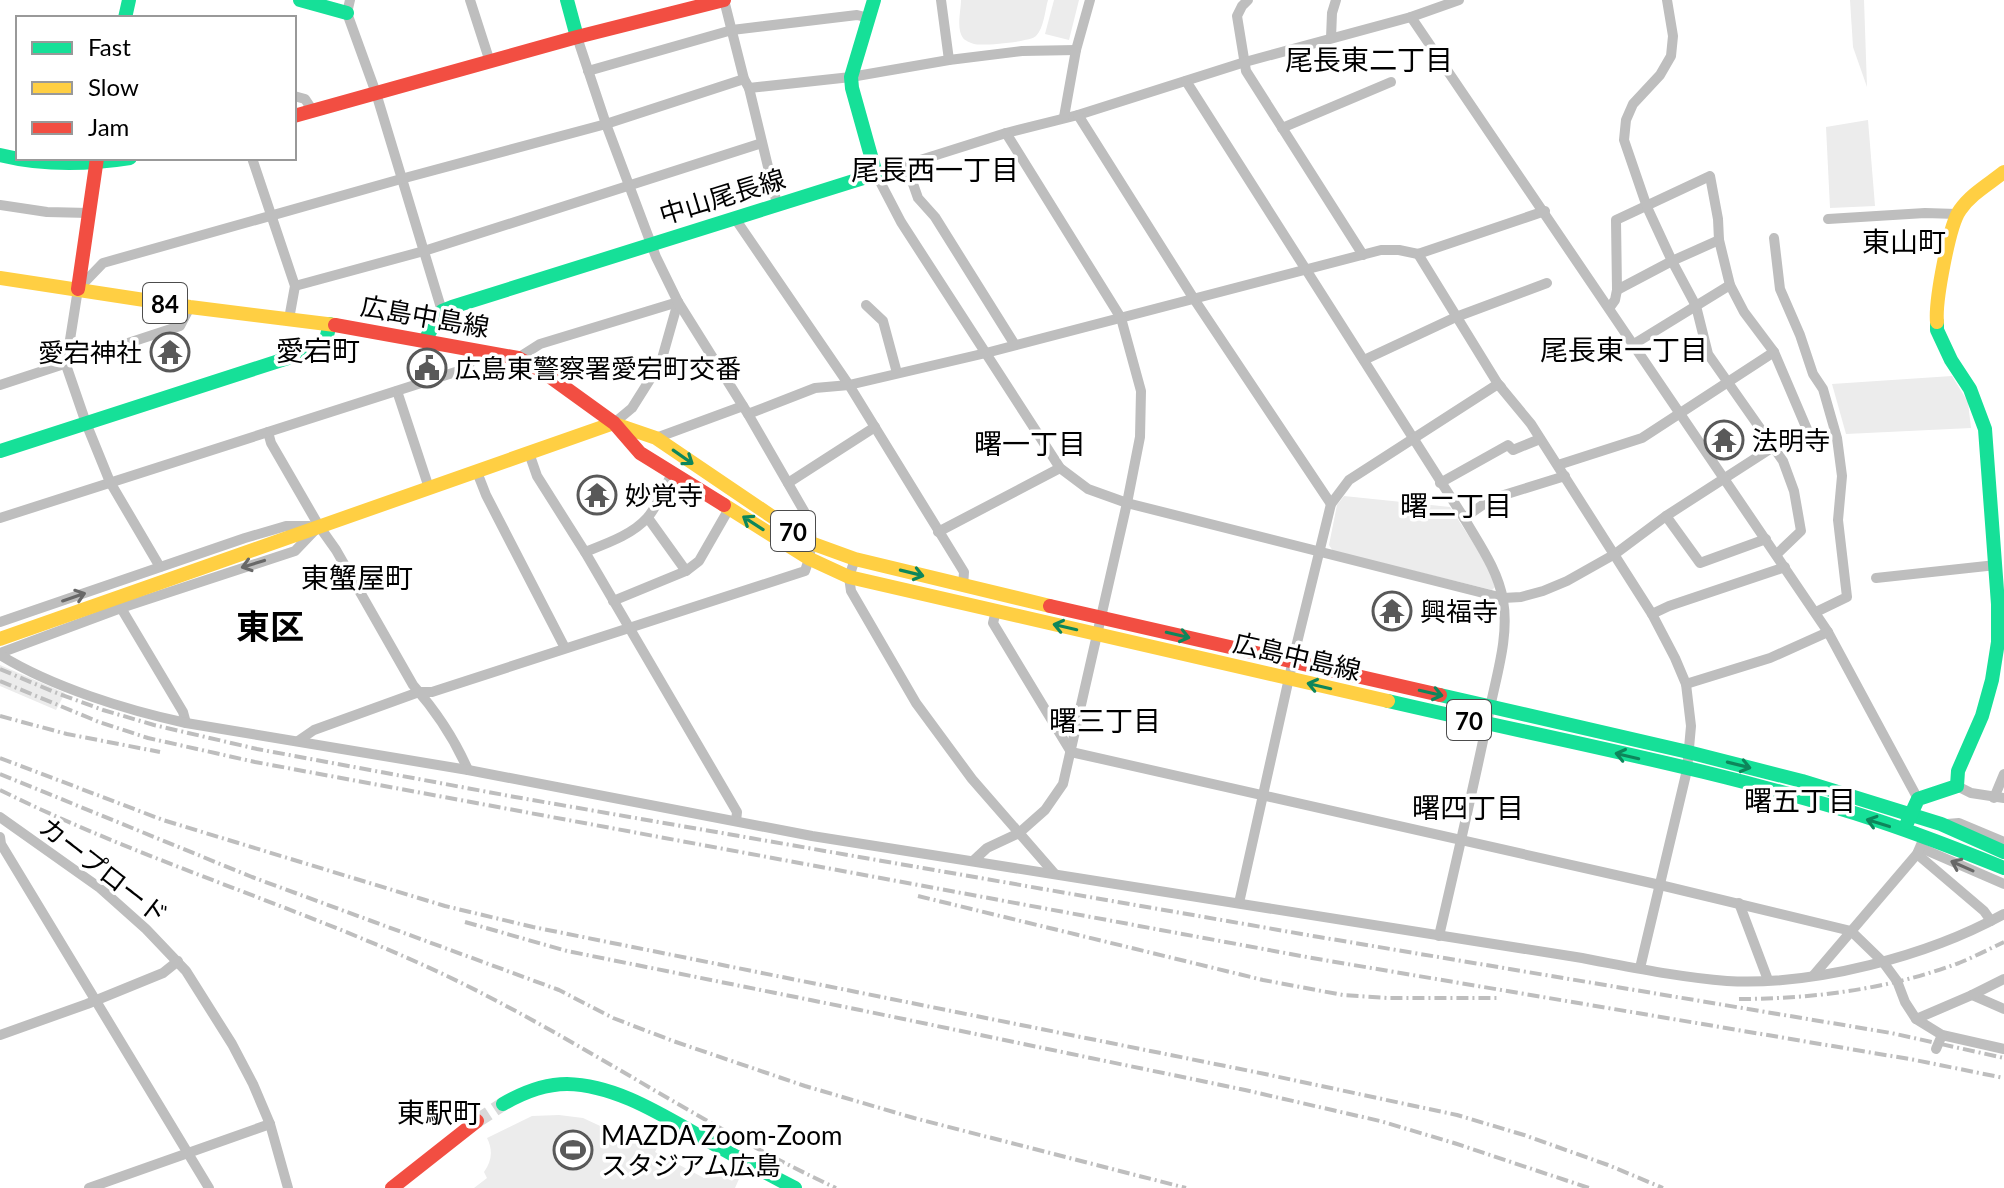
<svg xmlns="http://www.w3.org/2000/svg" width="2004" height="1188" font-family="Lato,'Noto Sans JP',sans-serif">
<rect width="100%" height="100%" fill="#fff"/>
<!-- green -->
<g fill="#ececec">
<path d="M961,0H1048C1045,10 1044,28 1036,36C1030,42 983,46 974,44C971,43 964,40 963,38C956,29 961,10 961,0Z"/>
<polygon points="1054,0 1079,0 1069,40 1045,34"/>
<polygon points="1850,0 1864,0 1867,87 1853,47"/>
<polygon points="1868,120 1875,206 1830,208 1826,127"/>
<polygon points="1952,376 1968,402 1971,428 1846,434 1832,384"/>
<polygon points="1344,496 1450,507 1486,563 1495,587 1492,590 1333,551 1329,545 1337,505"/>
<polygon points="0,665 65,693 56,710 0,686"/>
<path d="M559,1115L583,1118L611,1131L645,1138L658,1146L655,1152L704,1178L712,1165L739,1179L735,1188H474L487,1178L484,1172C492,1161 493,1150 487,1138L532,1116Z"/>
</g>
<g fill="none" stroke-linecap="round" stroke-linejoin="round">
<!-- secondary-tunnel -->
<polyline stroke="#d9d9d9" stroke-width="14" stroke-dasharray="14 7" stroke-linecap="butt" points="477,1121 503,1104"/>
<!-- street -->
<g stroke="#bebebe" stroke-width="10">
<polyline points="350,0 347,13 376,93 442,311"/>
<polyline points="470,0 490,62"/>
<polyline points="724,0 744,79 749,88 851,77 949,60 1022,51 1076,50"/>
<polyline points="941,0 949,60"/>
<polyline points="1248,0 1242,6 1237,16 1246,71 1363,255"/>
<polyline points="1459,0 1411,17 1245,62 1078,115 1006,133 876,174 901,222 1060,468 1088,489 1127,503 1503,598 1521,597 1543,591 1567,581 1615,554 1666,516 1773,447 1809,434 1774,352 1744,312 1730,285 1719,240 1718,219 1710,176 1616,220 1617,290 1615,300 1610,307"/>
<polyline points="1667,0 1673,36 1671,56 1660,75 1633,104 1626,120 1624,140 1647,207 1672,261 1696,306 1708,354 1783,461 1794,491 1801,531 1777,554"/>
<polyline points="1411,17 1828,632 1918,799"/>
<polyline points="1331,38 1332,13 1336,0"/>
<polyline points="588,71 732,30 857,15 869,18"/>
<path d="M1186,81L1464,518C1479,544 1498,570 1503,600C1509,634 1498,670 1491,703C1475,781 1457,858 1439,936"/>
<polyline points="749,88 777,204"/>
<polyline points="294,96 305,99 313,111"/>
<polyline points="1078,115 1194,299 1331,504"/>
<polyline points="1064,117 1076,50 1090,0"/>
<polyline points="1282,128 1391,82"/>
<polyline points="252,158 295,286 289,319"/>
<polyline points="906,164 918,198 935,217 1015,345"/>
<polyline points="0,205 47,212 89,213"/>
<polyline points="734,217 849,385 964,572 963,586"/>
<polyline points="1828,219 1925,213 1957,214"/>
<polyline points="1774,238 1780,289 1800,335 1813,374 1823,389 1837,438 1842,476 1838,520 1847,597 1816,612"/>
<polyline points="1418,254 1498,384 1531,424 1652,614 1675,658 1686,684 1691,726 1687,770 1640,968"/>
<polyline points="295,286 424,251 762,143"/>
<polyline points="1617,290 1672,261 1719,240"/>
<polyline points="866,305 883,321 897,373"/>
<polyline points="1634,344 1730,285"/>
<polyline points="518,358 540,344 678,302"/>
<polyline points="1364,360 1456,317 1547,283"/>
<polyline points="0,385 180,326 190,307"/>
<polyline points="397,391 429,488"/>
<polyline points="748,414 815,388 849,385 986,353 1381,250 1399,250 1418,254 1545,211"/>
<polyline points="614,423 632,408 661,362 678,302"/>
<path d="M268,432L271,443L319,526L336,550L413,685C435,710 455,740 468,770"/>
<polyline points="656,438 743,406"/>
<polyline points="529,453 537,476 585,552 737,812 736,821"/>
<polyline points="1558,465 1642,438 1774,352"/>
<polyline points="477,472 486,495 565,648"/>
<polyline points="788,483 875,427"/>
<polyline points="1440,483 1508,445 1513,450 1540,439"/>
<polyline points="1666,516 1700,563 1766,539"/>
<polyline points="0,518 468,368 475,349"/>
<polyline points="648,518 686,571"/>
<polyline points="1464,518 1491,499 1565,476"/>
<polyline points="938,532 1060,468"/>
<path d="M585,552C605,544 632,535 647,518C658,506 664,488 672,474"/>
<polyline points="855,559 849,577 851,591 916,703 972,779 1054,873"/>
<polyline points="160,567 110,482 86,423 66,365 78,289 103,263 401,179 606,124 744,79"/>
<polyline points="1876,578 1996,565"/>
<polyline points="613,601 686,571 699,561 730,507"/>
<polyline points="121,608 183,712 186,723"/>
<polyline points="996,611 993,623 1071,752 1660,885 1851,931 1883,962 1897,981 1905,1002 1916,1019 1942,1035 2004,1049"/>
<polyline points="1652,614 1669,606 1785,567"/>
<polyline points="0,622 245,538 286,526 309,526"/>
<polyline points="0,653 121,608 295,551 317,528"/>
<path d="M0,655C52,687 126,710 186,723L468,770L812,836L1576,957C1626,966 1676,977 1727,981C1814,986 1928,956 2004,914"/>
<polyline points="1686,684 1770,658 1828,632"/>
<path d="M298,741L314,730L419,692H432L805,571C811,555 814,535 808,518L748,414L678,302L656,257L606,124L577,37"/>
<polyline points="1957,786 1971,793 2004,798"/>
<polyline points="1994,798 2004,774"/>
<polyline points="0,817 100,888 146,929 186,971 232,1044 253,1084 270,1124 288,1188"/>
<polyline points="1947,824 1959,823 2004,842"/>
<polyline points="0,837 1,844 209,1188"/>
<polyline points="1921,848 2004,884"/>
<polyline points="1917,854 1984,911 1991,921"/>
<polyline points="973,861 987,848 1019,833 1045,810 1063,784 1127,503 1140,437 1141,391 1121,318 1006,133"/>
<polyline points="1239,903 1295,651 1331,504 1349,480 1498,384 1501,387"/>
<polyline points="1739,903 1768,980"/>
<polyline points="1813,976 1917,854 1924,838"/>
<polyline points="1972,995 2004,1009"/>
<polyline points="1916,1019 1972,995 2004,979"/>
<polyline points="0,1035 87,1004 163,973 178,961"/>
<polyline points="1936,1049 1942,1035"/>
<polyline points="89,1188 270,1124"/>
</g>
<!-- fast -->
<g stroke="#16e098" stroke-width="14">
<polyline points="300,0 347,13"/>
<polyline points="567,0 577,37"/>
<polyline points="125,18 129,0"/>
<path d="M0,155C44,166 86,165 130,158"/>
<polyline points="425,340 442,311 452,307 876,174 852,88 851,77 874,0"/>
<polyline points="0,451 316,349 325,343 330,324"/>
<polyline points="1440,695 1688,752 1802,781 1941,824 2004,852"/>
<path d="M1388,701C1551,739 1719,769 1879,821C1921,835 1962,851 2004,868"/>
<polyline points="1907,823 1918,799 1957,786 1958,771 1982,716 1992,680 1998,642 1998,604 1985,429 1970,389 1951,360 1937,330 1937,322"/>
<path d="M503,1104C522,1093 544,1084 567,1084C616,1085 662,1115 703,1138C733,1155 764,1172 795,1188"/>
</g>
<!-- slow -->
<g stroke="#ffcf43" stroke-width="14">
<polyline points="0,278 190,307 335,325"/>
<path d="M1937,322C1935,302 1949,225 1960,210C1971,194 1989,184 2004,172"/>
<polyline points="615,424 656,438 811,543 855,559 1050,606"/>
<polyline points="724,505 810,559 849,577 1388,701"/>
<polyline points="0,639 614,423"/>
</g>
<!-- jam -->
<g stroke="#f24e42" stroke-width="14">
<polyline points="294,116 577,37 724,0"/>
<polyline points="78,289 97,158"/>
<polyline points="335,325 518,358 542,371 614,423 640,453 724,505"/>
<polyline points="1050,606 1440,695"/>
<polyline points="392,1188 477,1121"/>
</g>
<!-- rail -->
<g stroke="#bebebe" stroke-width="4" stroke-dasharray="12 4 2 4" stroke-linecap="butt">
<polyline points="0,669 54,692 103,710 154,725 257,749 515,797 1319,937 1891,1033 2004,1058"/>
<polyline points="0,681 99,722 148,738 255,762 1312,958 1915,1060 2004,1078"/>
<polyline points="0,716 67,734 160,752"/>
<polyline points="0,758 163,820 445,906 533,927 1265,1074 1457,1115 1524,1135 1608,1165 1663,1188"/>
<polyline points="0,774 252,877 559,990 613,1018 673,1041 805,1086 914,1118 1186,1188"/>
<path d="M0,790C145,862 301,907 447,976C581,1040 702,1126 836,1188"/>
<polyline points="918,896 1263,980 1343,995 1388,998 1499,998"/>
<polyline points="465,922 567,951 860,1010 1245,1090 1380,1121 1454,1143 1589,1188"/>
<path d="M1739,999C1813,999 1889,989 1959,963C1974,957 1989,949 2004,942"/>
</g>
</g>
<!-- one-way arrows -->
<defs><path id="oneway-shaft" d="M-6 0H5M1.5-3L5.5 0L1.5 3" fill="none" stroke-width="1.6" stroke-linecap="round" stroke-linejoin="round" transform="scale(2)"/></defs>
<g stroke="#0d865b">
<use href="#oneway-shaft" transform="translate(683 457) rotate(35)"/>
<use href="#oneway-shaft" transform="translate(753 523) rotate(-147)"/>
<use href="#oneway-shaft" transform="translate(912 573) rotate(14)"/>
<use href="#oneway-shaft" transform="translate(1065 627) rotate(-167)"/>
<use href="#oneway-shaft" transform="translate(1178 635) rotate(13)"/>
<use href="#oneway-shaft" transform="translate(1319 686) rotate(-167)"/>
<use href="#oneway-shaft" transform="translate(1431 693) rotate(13)"/>
<use href="#oneway-shaft" transform="translate(1627 756) rotate(-167)"/>
<use href="#oneway-shaft" transform="translate(1739 765) rotate(14)"/>
<use href="#oneway-shaft" transform="translate(1878 823) rotate(-163)"/>
</g>
<g stroke="#686868">
<use href="#oneway-shaft" transform="translate(253 564) rotate(163)"/>
<use href="#oneway-shaft" transform="translate(74 597) rotate(-19)"/>
<use href="#oneway-shaft" transform="translate(1962 866) rotate(-156)"/>
</g>
<!-- icons -->
<defs>
<g id="temple-ring" transform="scale(2)"><circle r="9.5" fill="#fff" stroke="#595959" stroke-width="1.5"/><path d="M0-6L5-2H3V0L6.5 2.5H4V6H1.5V3h-3V6H-4V2.5H-6.5L-3 0V-2H-5Z" fill="#595959"/></g>
<g id="civic-ring" transform="scale(2)"><circle r="9.5" fill="#fff" stroke="#595959" stroke-width="1.5"/><path d="M-.6-6.5H3V-4.5H.6V-3L4-1V1h2V6H-6V1h2V-1L-.6-3ZM-1.2 2.5V6h2.4V2.5Z" fill="#595959"/></g>
<g id="stadium-ring" transform="scale(2)"><circle r="9.5" fill="#fff" stroke="#595959" stroke-width="1.5"/><path d="M0-5a6.5 5 0 1 0 0 10a6.5 5 0 1 0 0-10ZM-3.5-1.8h7v3.6h-7Z" fill="#595959"/></g>
</defs>
<g fill-rule="evenodd">
<use href="#temple-ring" x="170" y="352"/>
<use href="#civic-ring" x="427" y="368"/>
<use href="#temple-ring" x="1724" y="440"/>
<use href="#temple-ring" x="597" y="495"/>
<use href="#temple-ring" x="1392" y="611"/>
<use href="#stadium-ring" x="573" y="1150"/>
</g>
<g text-anchor="middle" dominant-baseline="central" stroke-width="7" stroke-linejoin="round" paint-order="stroke">
<!-- shield labels -->
<g fill="#fff" stroke="#4c4c4c" stroke-width="2">
<rect x="143" y="283" width="44" height="40" rx="6"/>
<rect x="771" y="511" width="44" height="40" rx="6"/>
<rect x="1447" y="700" width="44" height="40" rx="6"/>
</g>
<g font-size="24" font-weight="bold" fill="#000">
<text x="165" y="303">84</text>
<text x="793" y="531">70</text>
<text x="1469" y="720">70</text>
</g>
<!-- street labels -->
<g font-size="26" fill="#000" stroke="#fff">
<text transform="translate(722 196) rotate(-17)">中山尾長線</text>
<text transform="translate(425 316) rotate(10)">広島中島線</text>
<text transform="translate(1297 656) rotate(13)">広島中島線</text>
<text transform="translate(104 870) rotate(38)">カープロード</text>
</g>
<!-- poi labels -->
<g font-size="26" fill="#000" stroke="#fff" text-anchor="start">
<text x="142" y="352" text-anchor="end">愛宕神社</text>
<text x="455" y="368">広島東警察署愛宕町交番</text>
<text x="1752" y="440">法明寺</text>
<text x="625" y="495">妙覚寺</text>
<text x="1420" y="611">興福寺</text>
<text x="601" y="1135">MAZDA Zoom-Zoom<tspan x="601" dy="30">スタジアム広島</tspan></text>
</g>
<!-- neighbourhood labels -->
<g font-size="28" fill="#000" stroke="#fff">
<text x="1369" y="59">尾長東二丁目</text>
<text x="935" y="169">尾長西一丁目</text>
<text x="1904" y="241">東山町</text>
<text x="1624" y="349">尾長東一丁目</text>
<text x="318" y="350">愛宕町</text>
<text x="1030" y="443">曙一丁目</text>
<text x="1456" y="505">曙二丁目</text>
<text x="357" y="577">東蟹屋町</text>
<text x="1105" y="720">曙三丁目</text>
<text x="1800" y="800">曙五丁目</text>
<text x="1468" y="807">曙四丁目</text>
<text x="439" y="1112">東駅町</text>
</g>
<!-- district labels -->
<g font-size="34" font-weight="bold" fill="#000" stroke="#fff">
<text x="270" y="625">東区</text>
</g>
</g>
<!-- legend -->
<rect x="16" y="16" width="280" height="144" fill="#ffffff" stroke="#999999" stroke-width="2"/>
<rect x="32" y="42" width="40" height="12" fill="#16e098" stroke="#999999" stroke-width="2"/>
<text x="88" y="56" font-size="24" fill="#000000">Fast</text>
<rect x="32" y="82" width="40" height="12" fill="#ffcf43" stroke="#999999" stroke-width="2"/>
<text x="88" y="96" font-size="24" fill="#000000">Slow</text>
<rect x="32" y="122" width="40" height="12" fill="#f24e42" stroke="#999999" stroke-width="2"/>
<text x="88" y="136" font-size="24" fill="#000000">Jam</text>
</svg>
